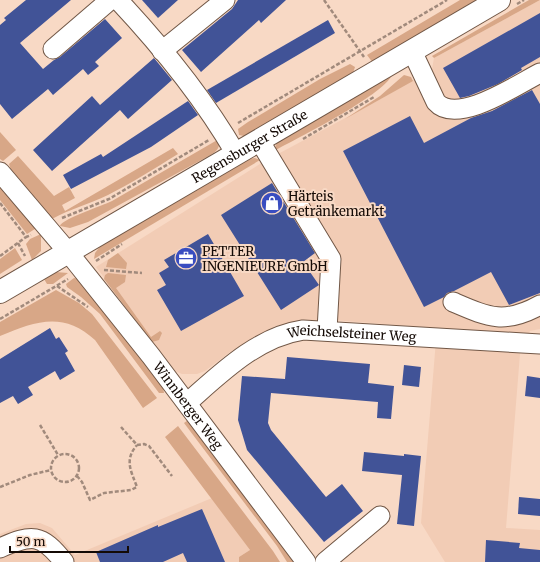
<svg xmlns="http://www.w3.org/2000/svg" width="540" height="562" font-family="Merriweather,serif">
<rect width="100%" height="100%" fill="#f8d9c5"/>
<!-- built -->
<g fill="#f2ccb5">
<polygon points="540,0 540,329 530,331 520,354 506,528 540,530 540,562 445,562 421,523 437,328 332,320 275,326 230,352 205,371 197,374 182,374 175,371 166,359 96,267 263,162 379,100 432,69 434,58"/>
<polygon points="212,498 250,550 239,557 239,562 0,562 0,534 26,524 40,523 52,528 75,555"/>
</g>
<!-- green -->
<g fill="#d8a787">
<polygon points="460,0 480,0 373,63 367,55"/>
<polygon points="529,0 540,0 434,58 432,56"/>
<polygon points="350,64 355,67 353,73 250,134 244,136 239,135 238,129 248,122 320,79"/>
<path d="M392,75C382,96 298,138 274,151L277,142Z"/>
<polygon points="404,75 411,77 413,81 345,119 380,96"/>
<polygon points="0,132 16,150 3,161 0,159"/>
<path d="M219,139C221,150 214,153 205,158L88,222L70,228L60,226C62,219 102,206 112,201Z"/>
<path d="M173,148L178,154C155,168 132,183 108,195C89,204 70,209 52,219L11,170L9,164L18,156L54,196L69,187L75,198L62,205L65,211Z"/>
<polygon points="255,158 260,160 94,259 95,253 101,245 247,159"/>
<polygon points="0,185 38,227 27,234 0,200"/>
<polygon points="41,234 41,251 32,260 26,244 30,239"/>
<polygon points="15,248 22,260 0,274 0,259"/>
<polygon points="118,253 127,263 126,269 106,267 108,260"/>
<polygon points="56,272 68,273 53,284 47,284 44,279"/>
<polygon points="108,273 126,275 125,282 116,288 151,337 160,331 162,333 159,340 152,342 104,279 105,275"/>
<polygon points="74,278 80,279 163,387 164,393 159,393 100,314 81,297 67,287 66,284"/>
<path d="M56,290L79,303L92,314L157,398L143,408L95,340C64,311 35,321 0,336V322Z"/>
<polygon points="188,420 295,562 287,562 277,546 184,423"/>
<polygon points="178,426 273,551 280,562 239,562 239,557 250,550 165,437"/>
</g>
<!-- building -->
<g fill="#415397">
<polygon points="26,0 71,0 20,43 43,69 54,60 60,57 105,19 122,38 95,62 99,66 88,75 83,69 53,95 48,89 12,119 0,104 0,25 6,20 4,18"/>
<polygon points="142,0 178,0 158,18"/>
<polygon points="238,0 286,0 261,23 259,20 201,72 182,50 232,9"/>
<polygon points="540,13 540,57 521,68 522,70 498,84 469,96 460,98 443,68"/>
<polygon points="328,20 335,33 216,103 207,90"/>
<polygon points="154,58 172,80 128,119 120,110 52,171 33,150 92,96 100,105"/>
<polygon points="532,90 540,104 540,293 509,305 491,272 454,291 447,293 444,297 424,307 343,151 410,116 424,143 471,118 492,111"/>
<polygon points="188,101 198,115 151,147 71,189 63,175 101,154 103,157"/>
<polygon points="272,183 315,253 303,262 319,285 281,310 221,215"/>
<polygon points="208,234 244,296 181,331 157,290 166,285 159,273 169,267 164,260"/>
<polygon points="50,328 56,339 59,337 68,351 65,353 75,371 60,380 55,371 28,387 33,395 18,404 13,396 0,403 0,359"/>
<polygon points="287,357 370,364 368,383 394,386 391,419 377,418 378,402 271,393 268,423 271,430 326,497 342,484 363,511 324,542 247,450 238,420 242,376 285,379"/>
<polygon points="404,365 421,367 419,387 402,385"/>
<polygon points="527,376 540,378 540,398 525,396"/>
<polygon points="364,452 404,456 404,454 421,456 414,526 397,524 402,475 362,471"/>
<polygon points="519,497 540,499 540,516 518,514"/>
<polygon points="202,509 225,562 187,562 183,553 163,562 100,562 96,552 158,525 158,527"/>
<polygon points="486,540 520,543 519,548 540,550 540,562 485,562"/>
</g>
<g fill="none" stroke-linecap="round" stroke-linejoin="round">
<!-- minor casing -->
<g stroke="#715746" stroke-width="21">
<g id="minor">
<path d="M118,0C162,47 204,99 236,154"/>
<polyline points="53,49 110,0"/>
<polyline points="162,51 225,0"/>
<path d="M412,51L436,102C457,126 518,84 540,73"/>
<polyline points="259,140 331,259 327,330"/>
<path id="s1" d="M0,172L68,252L151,356L306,562"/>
<path d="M453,302C488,317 504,325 540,305"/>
<path id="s2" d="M187,403C221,373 257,337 303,330L540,344"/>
<path d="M0,548C32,534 41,533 64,562"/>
<polyline points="325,562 380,516"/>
</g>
</g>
<!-- major casing -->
<g stroke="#715746" stroke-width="24">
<g id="major">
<path id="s3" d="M0,292L499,0"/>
</g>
</g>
<!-- path -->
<g stroke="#a18a7c" stroke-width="2.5" stroke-dasharray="4 2" stroke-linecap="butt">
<polyline points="324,0 364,57"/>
<polyline points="517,4 524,0"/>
<polyline points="238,123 447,0"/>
<polyline points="303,139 374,97"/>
<polyline points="0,203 26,237 31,235"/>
<polyline points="62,218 109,199 209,140"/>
<polyline points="18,243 25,256"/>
<polyline points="0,256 26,237"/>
<polyline points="96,261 122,244"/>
<polyline points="104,270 142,273"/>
<polyline points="57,286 88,307"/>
<polyline points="0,319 68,279"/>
<polyline points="40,425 58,455"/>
<polyline points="121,427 137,445 144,444 149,446 172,476"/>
<circle cx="65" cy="468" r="14"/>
<path d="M77,476L82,482L90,500L104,493L131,490L137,487C131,471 124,460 137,445"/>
<polyline points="0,487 30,475 51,470"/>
</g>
<!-- minor -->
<use href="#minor" stroke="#fff" stroke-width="19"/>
<!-- major -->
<use href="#major" stroke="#fff" stroke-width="22"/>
</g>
<!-- icons -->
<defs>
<g id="shop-disc" transform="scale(1.15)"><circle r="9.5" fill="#394dc0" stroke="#f8d9c5"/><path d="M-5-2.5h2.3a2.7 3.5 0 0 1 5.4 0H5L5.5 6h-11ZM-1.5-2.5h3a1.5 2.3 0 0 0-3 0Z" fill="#fff"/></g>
<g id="office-disc" transform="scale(1.15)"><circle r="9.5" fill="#394dc0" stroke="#f8d9c5"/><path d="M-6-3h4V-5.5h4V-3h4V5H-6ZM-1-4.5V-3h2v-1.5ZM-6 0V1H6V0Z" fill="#fff"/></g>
</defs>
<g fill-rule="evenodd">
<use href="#shop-disc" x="272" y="203"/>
<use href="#office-disc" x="186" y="258"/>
</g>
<g text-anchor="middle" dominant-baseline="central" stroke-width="4" stroke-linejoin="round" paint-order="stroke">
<!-- street labels -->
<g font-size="13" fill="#140a05" stroke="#f8d9c5">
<text stroke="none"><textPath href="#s3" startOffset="289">Regensburger Straße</textPath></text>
<text stroke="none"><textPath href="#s2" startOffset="188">Weichselsteiner Weg</textPath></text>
<text stroke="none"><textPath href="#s1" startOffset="300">Winnberger Weg</textPath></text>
</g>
<!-- poi labels -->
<g font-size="13" fill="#140a05" stroke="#f8d9c5" text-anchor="start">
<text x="288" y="196">Härteis<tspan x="288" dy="15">Getränkemarkt</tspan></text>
<text x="202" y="251">PETTER<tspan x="202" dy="15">INGENIEURE GmbH</tspan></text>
</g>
</g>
<!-- scale -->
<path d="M10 546v6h118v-6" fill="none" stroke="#140a05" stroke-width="2"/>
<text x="16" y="546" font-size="12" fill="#140a05" stroke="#f8d9c5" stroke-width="3" paint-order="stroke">50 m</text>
</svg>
